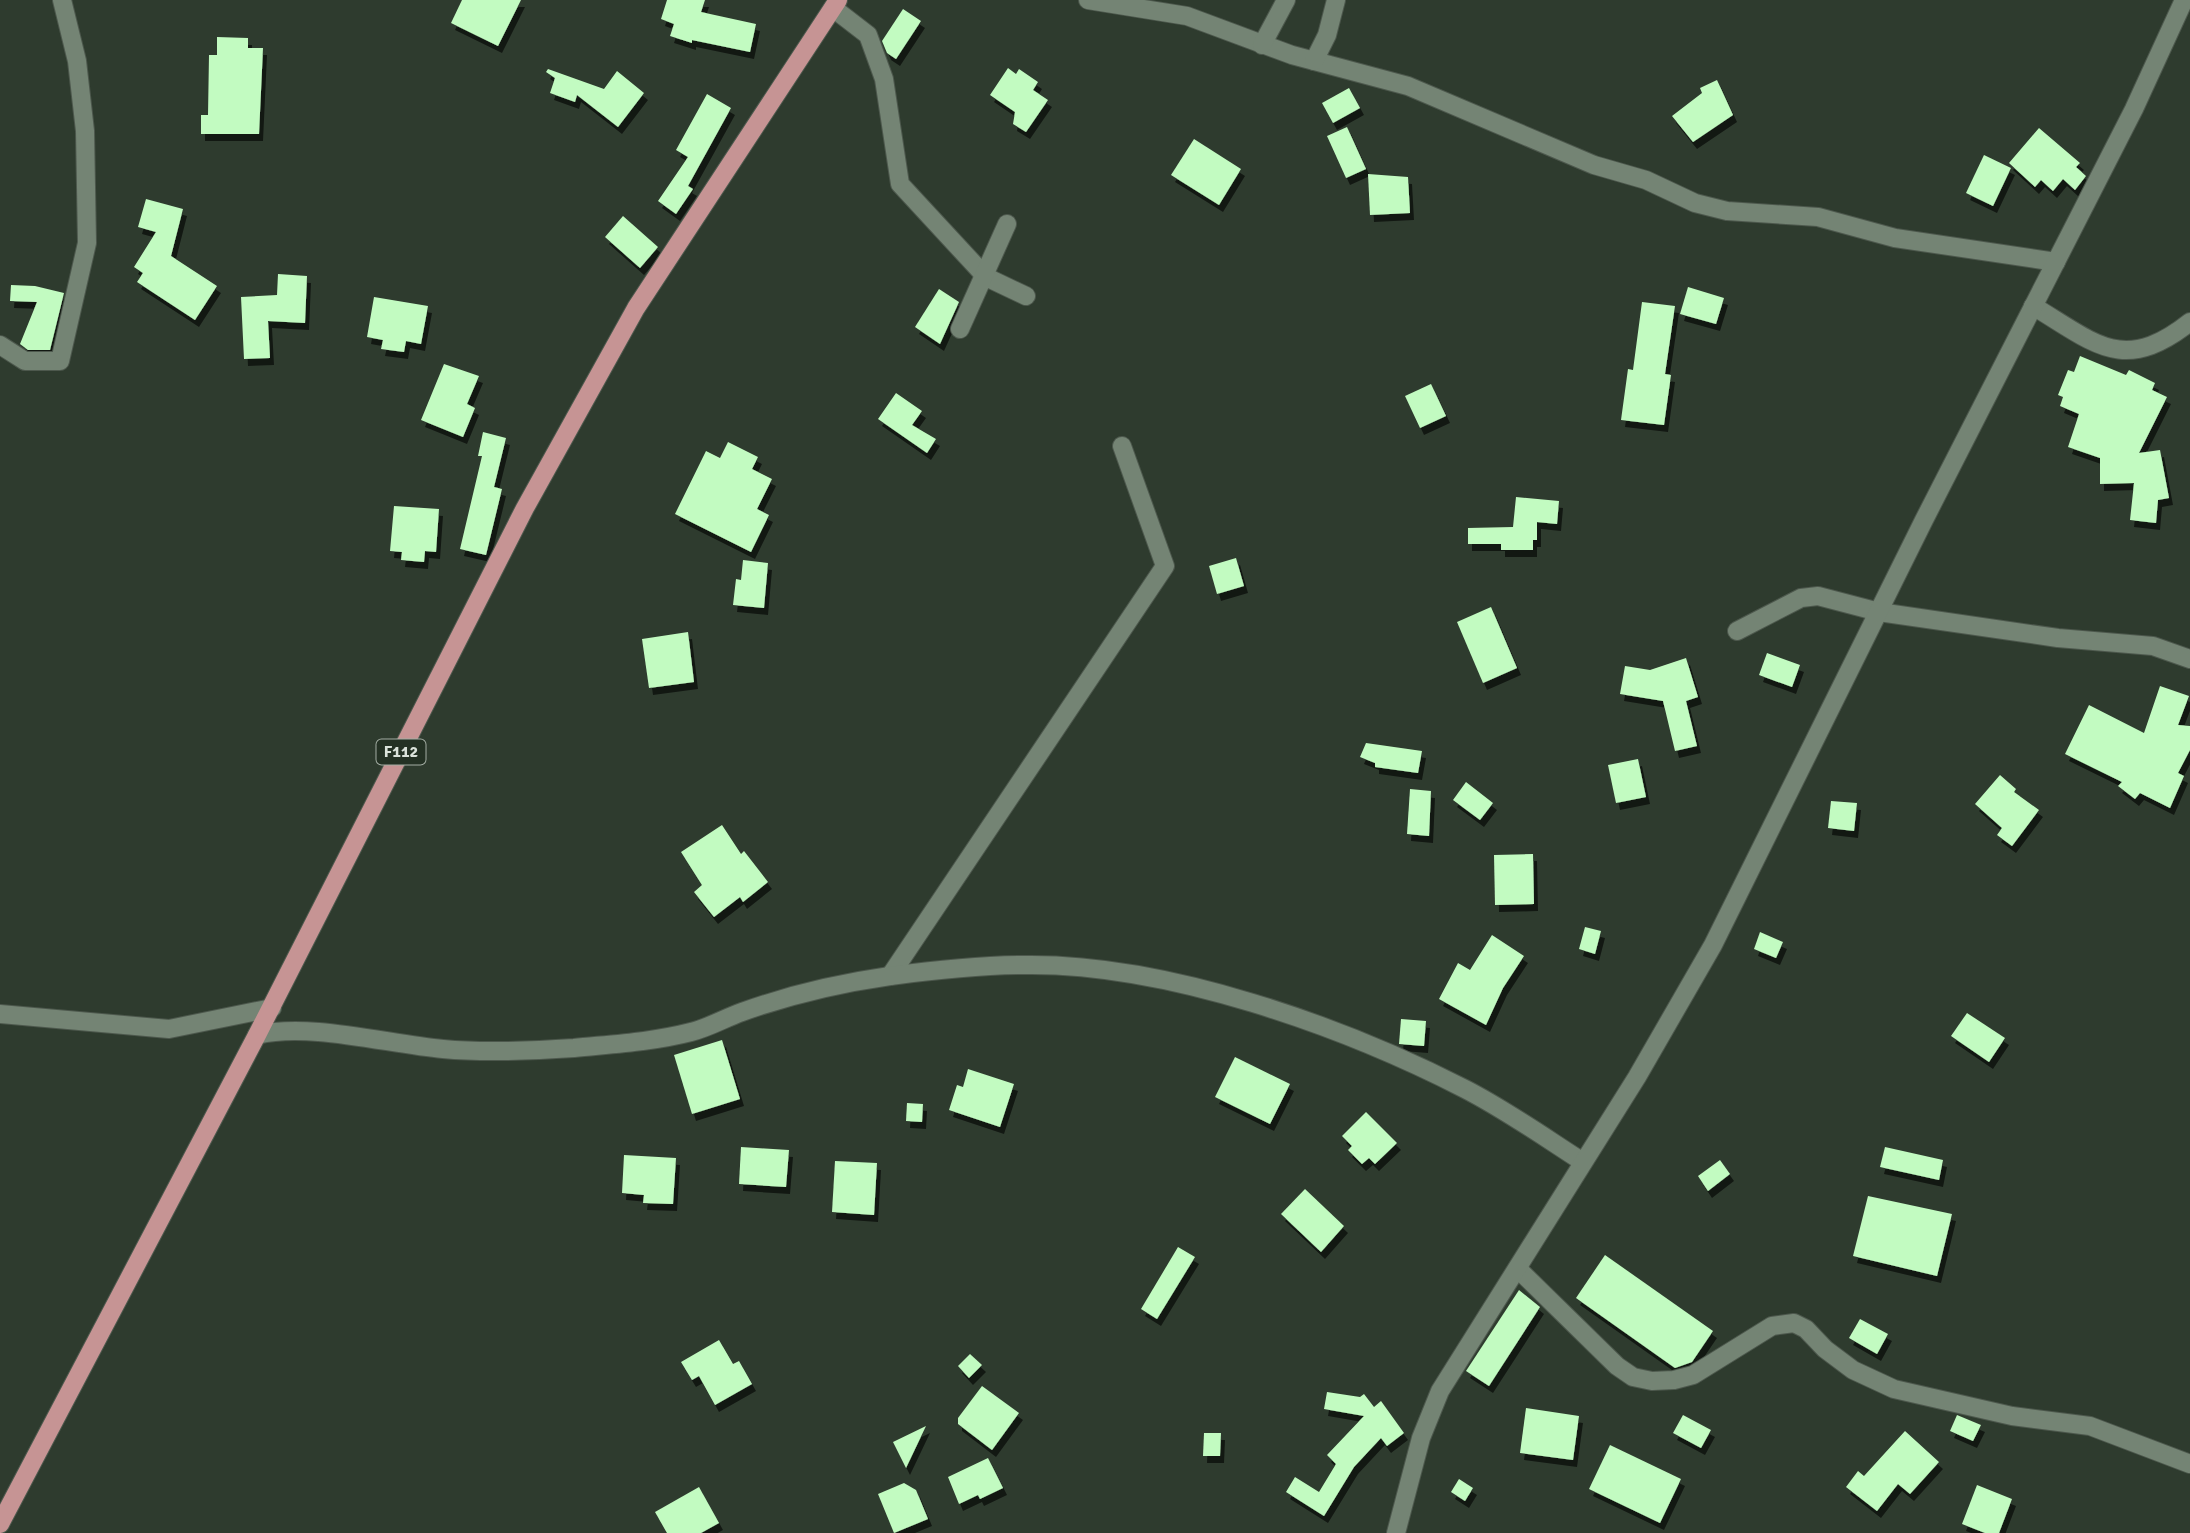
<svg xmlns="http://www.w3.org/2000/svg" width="2190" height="1533" font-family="Signika,sans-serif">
<defs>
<filter id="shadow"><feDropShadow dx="4" dy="7" stdDeviation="0" flood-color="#0009"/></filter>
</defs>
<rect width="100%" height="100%" fill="#2e3b2e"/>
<!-- building -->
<g fill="#c2fbc1" filter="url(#shadow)">
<polygon points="462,0 521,0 498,46 451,23"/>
<polygon points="667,0 705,0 701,12 756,24 750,52 692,40 692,43 670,36 674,24 661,19"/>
<polygon points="903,9 921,21 896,59 887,53 882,41"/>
<polygon points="217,37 248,38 248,48 263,48 259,134 201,134 201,115 208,115 209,55 217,55"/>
<polygon points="1008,68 1016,74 1019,69 1038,82 1033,90 1048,100 1026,132 1013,124 1015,112 990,95"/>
<polygon points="548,69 604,89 617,71 644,93 618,127 577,95 575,102 550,93 555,78 546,72"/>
<polygon points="1717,80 1733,115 1693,142 1672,116 1702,93 1700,88"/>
<polygon points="1349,88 1360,108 1333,123 1322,103"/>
<polygon points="707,94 731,108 688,186 693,189 676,214 658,201 688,157 676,150"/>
<polygon points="1347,127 1366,169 1346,178 1327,136"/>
<polygon points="2039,128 2080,163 2076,167 2086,176 2075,190 2063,179 2053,191 2041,180 2035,187 2009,163"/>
<polygon points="1194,139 1241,169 1219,205 1171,175"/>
<polygon points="1984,155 2011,168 1993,206 1966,193"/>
<polygon points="1368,174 1408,177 1410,213 1370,215"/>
<polygon points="146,199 183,209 171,256 217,286 195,320 137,282 143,273 134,267 156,232 138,227"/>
<polygon points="623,216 658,247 640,268 605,237"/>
<polygon points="278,274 307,276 305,323 268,321 270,358 244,359 241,297 277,295"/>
<polygon points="11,285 35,286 64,293 50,350 28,350 20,344 37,302 10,301"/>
<polygon points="1688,287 1724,298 1716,324 1680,314"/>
<polygon points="939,289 959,302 940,344 915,327"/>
<polygon points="374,297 428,306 421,344 406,341 404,352 381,349 383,340 367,337"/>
<polygon points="1642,302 1675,306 1665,374 1671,375 1664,425 1621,420 1628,369 1633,370"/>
<polygon points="2080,356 2126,375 2129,370 2155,383 2152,390 2167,397 2139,453 2160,450 2169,498 2158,500 2156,523 2130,520 2134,483 2100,484 2100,458 2068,447 2079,414 2060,406 2063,397 2058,395 2068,370 2074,372"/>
<polygon points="444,364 479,376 467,404 475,408 463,437 421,420"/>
<polygon points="1431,384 1446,416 1420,428 1405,396"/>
<polygon points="896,393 922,411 912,425 936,439 927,453 878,419"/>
<polygon points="483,432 506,438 494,487 502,489 486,555 460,549 482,456 478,456"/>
<polygon points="728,442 758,457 752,469 772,479 757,509 769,515 751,552 675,514 706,451 720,458"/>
<polygon points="1516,497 1559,501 1557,524 1537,522 1537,540 1533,540 1533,550 1501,550 1501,544 1468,544 1468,528 1513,527"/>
<polygon points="394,506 439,509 436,552 425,551 424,562 401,560 402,552 390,551"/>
<polygon points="1236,558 1244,586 1217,594 1209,566"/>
<polygon points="743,560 768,563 764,608 733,605 736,579 741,580"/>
<polygon points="1491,607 1517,668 1483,683 1457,622"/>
<polygon points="688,632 694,682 649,688 642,639"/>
<polygon points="1767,653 1800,665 1792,687 1759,675"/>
<polygon points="1686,658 1698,697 1686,701 1697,746 1675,751 1663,701 1620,694 1625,666 1650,670"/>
<polygon points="2160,686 2189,696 2178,725 2190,726 2190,750 2178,773 2184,776 2170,808 2140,793 2135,799 2118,786 2122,782 2065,754 2089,705 2144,733"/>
<polygon points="1366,743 1422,751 1418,773 1375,767 1375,763 1360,757"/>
<polygon points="1638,759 1646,797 1616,803 1608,765"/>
<polygon points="2000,775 2016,789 2014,792 2039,810 2012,846 1997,835 2002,828 1975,804"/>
<polygon points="1466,782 1493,803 1480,820 1453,800"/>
<polygon points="1410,789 1431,791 1429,836 1407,834"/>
<polygon points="1831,801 1857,803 1854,831 1828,828"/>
<polygon points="722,825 741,854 744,851 768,882 743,902 740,897 714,917 694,892 702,885 681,852"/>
<polygon points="1533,854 1534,904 1495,905 1494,855"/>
<polygon points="1585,927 1601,931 1595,954 1579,949"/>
<polygon points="1760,932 1783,942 1776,958 1754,949"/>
<polygon points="1492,935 1524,956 1503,988 1486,1025 1439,999 1458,963 1470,970"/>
<polygon points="1967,1013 2005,1038 1989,1062 1951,1036"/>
<polygon points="1401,1019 1426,1021 1424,1046 1399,1044"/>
<polygon points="722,1040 740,1099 692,1114 674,1055"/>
<polygon points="1235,1057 1290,1084 1270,1124 1215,1097"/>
<polygon points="968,1069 1014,1084 1000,1127 949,1110 957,1085 963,1087"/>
<polygon points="907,1103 923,1104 922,1122 906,1121"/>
<polygon points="1366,1112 1397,1143 1375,1164 1369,1158 1362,1164 1348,1150 1352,1146 1342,1136"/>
<polygon points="741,1147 789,1150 786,1187 739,1184"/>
<polygon points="1885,1147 1943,1160 1939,1180 1880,1167"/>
<polygon points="624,1155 676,1158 673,1204 643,1203 644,1195 622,1193"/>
<polygon points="1720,1160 1730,1174 1708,1191 1698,1176"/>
<polygon points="835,1161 877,1163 874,1215 832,1212"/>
<polygon points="1305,1189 1344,1226 1321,1252 1281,1214"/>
<polygon points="1868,1196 1952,1214 1937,1276 1853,1256"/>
<polygon points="1178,1247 1195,1257 1157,1319 1141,1309"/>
<polygon points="1605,1255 1713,1331 1692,1362 1675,1368 1576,1298"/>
<polygon points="1519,1290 1540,1307 1489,1386 1466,1371"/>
<polygon points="1860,1319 1888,1334 1877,1354 1849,1338"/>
<polygon points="719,1340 733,1364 739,1361 752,1384 715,1405 699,1376 692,1380 681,1362"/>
<polygon points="970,1354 982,1365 969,1378 958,1366"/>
<polygon points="982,1386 1019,1413 992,1450 958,1424 958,1418"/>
<polygon points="1327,1392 1360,1397 1364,1394 1374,1407 1381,1401 1404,1433 1387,1446 1381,1438 1354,1467 1324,1516 1286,1492 1295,1477 1319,1492 1336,1464 1327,1455 1364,1416 1324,1409"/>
<polygon points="1526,1408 1579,1416 1573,1460 1520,1453"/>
<polygon points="1683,1415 1711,1430 1701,1448 1673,1433"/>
<polygon points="1957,1415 1981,1425 1973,1441 1950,1431"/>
<polygon points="926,1426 906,1468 893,1442"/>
<polygon points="1905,1431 1939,1462 1910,1494 1898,1484 1877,1511 1846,1487 1858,1471 1864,1476"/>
<polygon points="1204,1433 1221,1433 1220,1456 1203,1456"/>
<polygon points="1610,1445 1681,1479 1660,1523 1589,1489"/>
<polygon points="988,1458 1003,1488 980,1499 978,1495 959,1504 948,1477"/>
<polygon points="1459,1479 1473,1488 1465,1501 1451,1492"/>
<polygon points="904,1483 916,1490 928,1519 894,1533 878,1494"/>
<polygon points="1977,1485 2012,1499 1999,1533 1985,1533 1962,1524"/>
<polygon points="699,1487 719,1523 701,1533 667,1533 655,1512"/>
</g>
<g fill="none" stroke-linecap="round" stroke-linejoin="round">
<!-- minor casing -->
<g stroke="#4d584d" stroke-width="20">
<g id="minor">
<polyline points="1088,0 1187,16 1292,55 1408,86 1594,165 1646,180 1695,203 1727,211 1818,217 1895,238 2056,262"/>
<polyline points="833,8 868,35 884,79 900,184 986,277 1026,296"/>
<polyline points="1262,45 1286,0"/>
<polyline points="1314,61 1327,35 1336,0"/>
<path d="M2033,306C2095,343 2123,375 2190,322"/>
<polyline points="960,329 1007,224"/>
<polyline points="0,345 25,361 60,361 87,243 85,131 77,61 62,0"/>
<polyline points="1737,631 1801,598 1818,596 1879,612 2058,638 2153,646 2190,659"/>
<polyline points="890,976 1165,566 1122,446"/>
<polyline points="0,1014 169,1029 272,1008"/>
<path d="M257,1035C309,1022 387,1044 443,1049C486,1053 530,1051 574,1048C613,1044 652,1042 691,1032C708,1028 725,1018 742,1012C789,995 841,983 890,976C935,970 983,965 1028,965C1168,964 1342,1026 1465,1089C1506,1110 1544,1137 1583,1162"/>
<polyline points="1518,1269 1617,1366 1633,1377 1652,1381 1674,1380 1693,1375 1772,1326 1794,1323 1806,1329 1825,1349 1853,1370 1894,1389 2012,1416 2090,1426 2190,1464"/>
</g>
</g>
<!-- tertiary casing -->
<g stroke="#4d584d" stroke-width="20">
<polyline id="tertiary" points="1396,1533 1421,1438 1440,1391 1637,1077 1713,945 1924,520 2134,109 2184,0"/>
</g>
<!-- primary casing -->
<g stroke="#4d584d" stroke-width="20">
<polyline id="primary" points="0,1524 257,1035 525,508 636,308 838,0"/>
</g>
<!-- minor -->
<use href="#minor" stroke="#748474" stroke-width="18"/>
<!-- tertiary -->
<use href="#tertiary" stroke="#748474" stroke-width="18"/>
<!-- primary -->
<use href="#primary" stroke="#c69494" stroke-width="18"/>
</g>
<g text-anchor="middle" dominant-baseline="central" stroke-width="7" stroke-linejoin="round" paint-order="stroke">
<!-- shield labels -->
<rect fill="#243124" stroke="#a3ada3" stroke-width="2" x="376.5" y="739.5" width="49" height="25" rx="5"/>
<g font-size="16" font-weight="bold" fill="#dae2da">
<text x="401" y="752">F112</text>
</g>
</g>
</svg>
